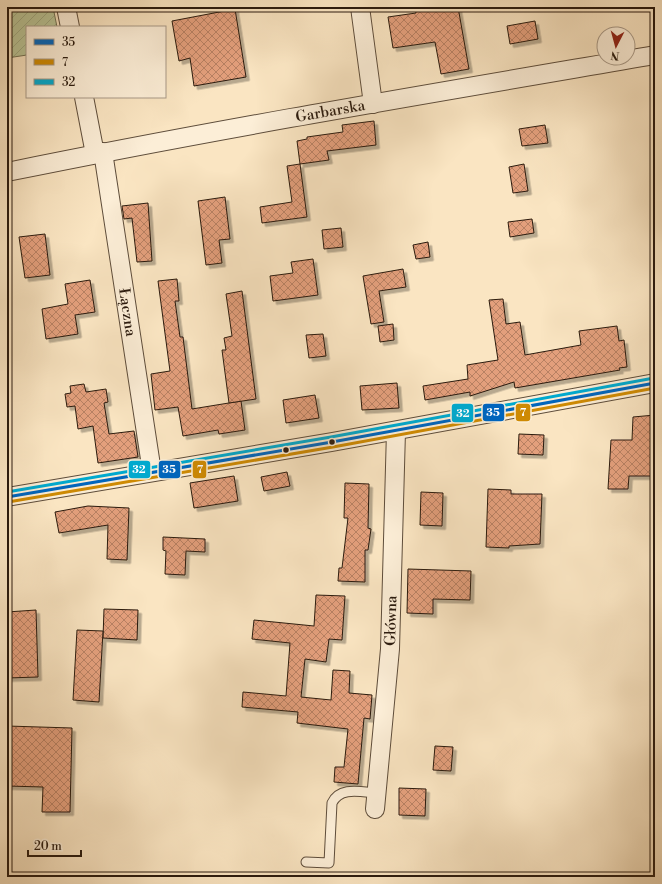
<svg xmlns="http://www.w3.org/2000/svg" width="662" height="884" font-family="'Libre Bodoni',serif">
<defs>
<pattern id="garden-furrows" width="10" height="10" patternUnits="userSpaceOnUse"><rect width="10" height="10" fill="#bac597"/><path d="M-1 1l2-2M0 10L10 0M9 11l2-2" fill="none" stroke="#a0a981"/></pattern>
<pattern id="building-cross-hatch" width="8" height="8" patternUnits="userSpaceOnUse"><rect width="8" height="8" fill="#e39f7c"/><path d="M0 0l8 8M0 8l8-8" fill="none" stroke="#b88164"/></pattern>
<filter id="shadow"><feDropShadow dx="3.5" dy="3.5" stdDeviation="0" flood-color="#0004"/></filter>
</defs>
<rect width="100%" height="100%" fill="#fae5c2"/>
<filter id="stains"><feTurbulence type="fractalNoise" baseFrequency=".005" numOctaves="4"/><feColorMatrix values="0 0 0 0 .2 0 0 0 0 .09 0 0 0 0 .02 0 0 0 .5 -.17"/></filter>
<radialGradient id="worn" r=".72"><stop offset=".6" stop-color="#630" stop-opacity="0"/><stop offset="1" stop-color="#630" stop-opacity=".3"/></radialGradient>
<!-- garden -->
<polygon fill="url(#garden-furrows)" stroke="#727052" points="7,7 53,7 57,27 27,27 27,55 7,58"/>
<!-- building -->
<g fill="url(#building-cross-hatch)" stroke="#2a1a0e" filter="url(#shadow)">
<polygon points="415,7 458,7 469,69 441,74 435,42 393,48 388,17 416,13"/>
<polygon points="235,9 246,77 194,86 190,58 179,61 172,21"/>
<polygon points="535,21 538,39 510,44 507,26"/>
<polygon points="374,121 376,145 327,151 329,160 300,164 297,141 307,139 307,137 343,132 342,125"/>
<polygon points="545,125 548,143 522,146 519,129"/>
<polygon points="300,164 307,217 262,223 260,207 292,202 287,166"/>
<polygon points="524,164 528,191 513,193 509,167"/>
<polygon points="225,197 230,239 219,240 222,263 206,265 198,201"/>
<polygon points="148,203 152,261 137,262 132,218 124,219 122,206"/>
<polygon points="532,219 534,233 510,237 508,222"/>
<polygon points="341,228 343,247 324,249 322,230"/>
<polygon points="45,234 50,275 25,278 19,237"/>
<polygon points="428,242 430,257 416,259 413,245"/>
<polygon points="313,259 318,295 273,301 270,276 293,273 291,262"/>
<polygon points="403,269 406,287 379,291 384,322 371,324 363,276"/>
<polygon points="177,279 179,301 175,301 180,337 183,337 192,409 241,401 245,430 219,434 218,430 183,436 178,407 155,410 151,374 170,371 158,281"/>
<polygon points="90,280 95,312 75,315 78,334 46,339 42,309 68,304 65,284"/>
<polygon points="242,291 256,399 229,403 222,350 226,350 224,338 232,336 226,294"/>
<polygon points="503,299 506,324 520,322 525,355 581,345 579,331 617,326 619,341 624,340 627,367 619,368 620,370 515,388 514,382 470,396 470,392 425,400 423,386 468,379 467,365 498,360 489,300"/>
<polygon points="393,324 394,340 380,342 378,326"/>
<polygon points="323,334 326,356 309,358 306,335"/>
<polygon points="397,383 399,408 362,410 360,386"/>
<polygon points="84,384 86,392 106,389 108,402 104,403 109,434 134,431 138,457 98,463 93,426 78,429 75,406 67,407 65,394 71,393 70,386"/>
<polygon points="315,395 319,418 286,423 283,400"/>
<polygon points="655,415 655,476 629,476 628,489 608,489 611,440 632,440 633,417"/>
<polygon points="519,434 544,435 543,455 518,454"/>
<polygon points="287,472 290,486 264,491 261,477"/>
<polygon points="234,476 238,501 194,508 190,483"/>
<polygon points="345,483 369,484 368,528 371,529 368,550 365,550 365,582 338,581 339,568 342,568 348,518 344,518"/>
<polygon points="488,489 511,490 511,494 542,494 540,544 509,546 509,548 486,547"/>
<polygon points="421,492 443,493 442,526 420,525"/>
<polygon points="88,506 129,508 127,560 107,559 108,525 59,533 55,512"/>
<polygon points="163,537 205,539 205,552 186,551 185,575 165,574 166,551 163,550"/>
<polygon points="408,569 471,571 470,600 433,599 433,614 407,613"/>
<polygon points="316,595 345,596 342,640 329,639 326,662 305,659 301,697 331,700 333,670 350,671 349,693 372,695 370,719 364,718 358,784 334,782 335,767 344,767 348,729 297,723 298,712 242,707 243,692 286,696 290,643 252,639 254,620 314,626"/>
<polygon points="104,609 138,610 137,640 103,638"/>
<polygon points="36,610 38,677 7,678 7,612"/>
<polygon points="77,630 103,631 99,702 73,700"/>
<polygon points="7,726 72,728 70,812 42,812 43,787 7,786"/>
<polygon points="435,746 453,747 451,771 433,770"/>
<polygon points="399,788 426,789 425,816 399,815"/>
</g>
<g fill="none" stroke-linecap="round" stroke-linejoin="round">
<!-- service casing -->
<g stroke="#5e4d3b" stroke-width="11">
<path id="service" d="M306,862L329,863L332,803C340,786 361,792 377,793"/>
</g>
<!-- minor casing -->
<g stroke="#5e4d3b" stroke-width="20">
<g id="minor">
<polyline points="66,7 70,27"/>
<polyline points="360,7 373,104"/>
<polyline points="84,97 95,154"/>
<path id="s1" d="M103,152L152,472"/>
<path id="s2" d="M7,172C222,128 439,92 655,55"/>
<polyline points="7,497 332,442 655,383"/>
<path id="s3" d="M375,809L390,649L396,431"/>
</g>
</g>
<!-- service -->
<use href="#service" stroke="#fceed7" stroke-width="9"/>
<!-- minor -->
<use href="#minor" stroke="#fceed7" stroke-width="18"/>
<!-- bus-1 casing -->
<g stroke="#fceed7" stroke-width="6">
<polyline id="bus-1" points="7,497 332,442 655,383"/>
</g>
<!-- bus-2 casing -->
<g stroke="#fceed7" stroke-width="6">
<polyline id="bus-2" points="8,502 333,447 655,388"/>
</g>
<!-- bus-3 casing -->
<g stroke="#fceed7" stroke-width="6">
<polyline id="bus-3" points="7,492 331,437 654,378"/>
</g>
<!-- bus-1 -->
<use href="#bus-1" stroke="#0065bd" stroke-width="3"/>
<!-- bus-2 -->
<use href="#bus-2" stroke="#ce8a03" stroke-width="3"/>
<!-- bus-3 -->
<use href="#bus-3" stroke="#00a9ce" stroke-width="3"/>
</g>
<!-- markers -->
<g fill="#2a1a0e" stroke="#fceed7" stroke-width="1.5">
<circle cx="332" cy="442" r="3.5"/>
<circle cx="286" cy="450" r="3.5"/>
</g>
<g text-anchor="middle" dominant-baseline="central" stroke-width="3.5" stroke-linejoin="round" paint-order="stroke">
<!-- street labels -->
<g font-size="15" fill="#2a1a0e" stroke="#fceed7">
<text stroke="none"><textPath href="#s2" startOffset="329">Garbarska</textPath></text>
<text stroke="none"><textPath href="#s1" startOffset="162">Łączna</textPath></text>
<text stroke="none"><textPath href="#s3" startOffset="189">Główna</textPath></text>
</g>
</g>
<g stroke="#fceed7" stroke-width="1.5">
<rect x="515" y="403" width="16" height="19" rx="4" fill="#ce8a03"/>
<rect x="482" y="403" width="23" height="19" rx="4" fill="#0065bd"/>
<rect x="451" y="403" width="23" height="20" rx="4" fill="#00a9ce"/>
<rect x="128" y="460" width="23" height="19" rx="4" fill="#00a9ce"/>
<rect x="158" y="460" width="23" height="19" rx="4" fill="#0065bd"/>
<rect x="192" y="460" width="15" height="19" rx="4" fill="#ce8a03"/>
</g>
<g font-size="11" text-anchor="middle" font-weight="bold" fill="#fff">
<text x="523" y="416">7</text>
<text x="493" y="416">35</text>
<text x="463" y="417">32</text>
<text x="139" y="473">32</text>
<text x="169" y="473">35</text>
<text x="200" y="473">7</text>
</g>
<!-- margin -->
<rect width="662" height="884" fill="none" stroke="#fae5c2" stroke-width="24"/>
<rect x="8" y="8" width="646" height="868" fill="none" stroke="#2a1a0e" stroke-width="2"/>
<rect x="12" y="12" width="638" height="860" fill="none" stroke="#2a1a0e"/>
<!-- legend -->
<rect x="26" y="26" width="140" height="72" fill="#fceed7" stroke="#a89987"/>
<rect x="34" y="39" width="20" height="6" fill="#0065bd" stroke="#a89987"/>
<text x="62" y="46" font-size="12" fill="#2a1a0e">35</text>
<rect x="34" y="59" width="20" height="6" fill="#ce8a03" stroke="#a89987"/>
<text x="62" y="66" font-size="12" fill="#2a1a0e">7</text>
<rect x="34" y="79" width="20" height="6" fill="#00a9ce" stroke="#a89987"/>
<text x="62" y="86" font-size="12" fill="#2a1a0e">32</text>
<!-- north arrow -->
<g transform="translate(616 46) rotate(186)"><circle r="19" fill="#fceed7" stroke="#a89987"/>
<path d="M0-3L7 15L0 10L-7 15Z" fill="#8f2418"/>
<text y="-6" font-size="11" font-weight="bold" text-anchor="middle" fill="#2a1a0e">N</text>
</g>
<!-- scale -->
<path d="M28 850v6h53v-6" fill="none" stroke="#2a1a0e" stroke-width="2"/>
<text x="34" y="850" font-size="12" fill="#2a1a0e" stroke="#fceed7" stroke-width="3" paint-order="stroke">20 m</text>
<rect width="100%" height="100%" filter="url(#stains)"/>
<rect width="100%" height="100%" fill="url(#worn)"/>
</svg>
